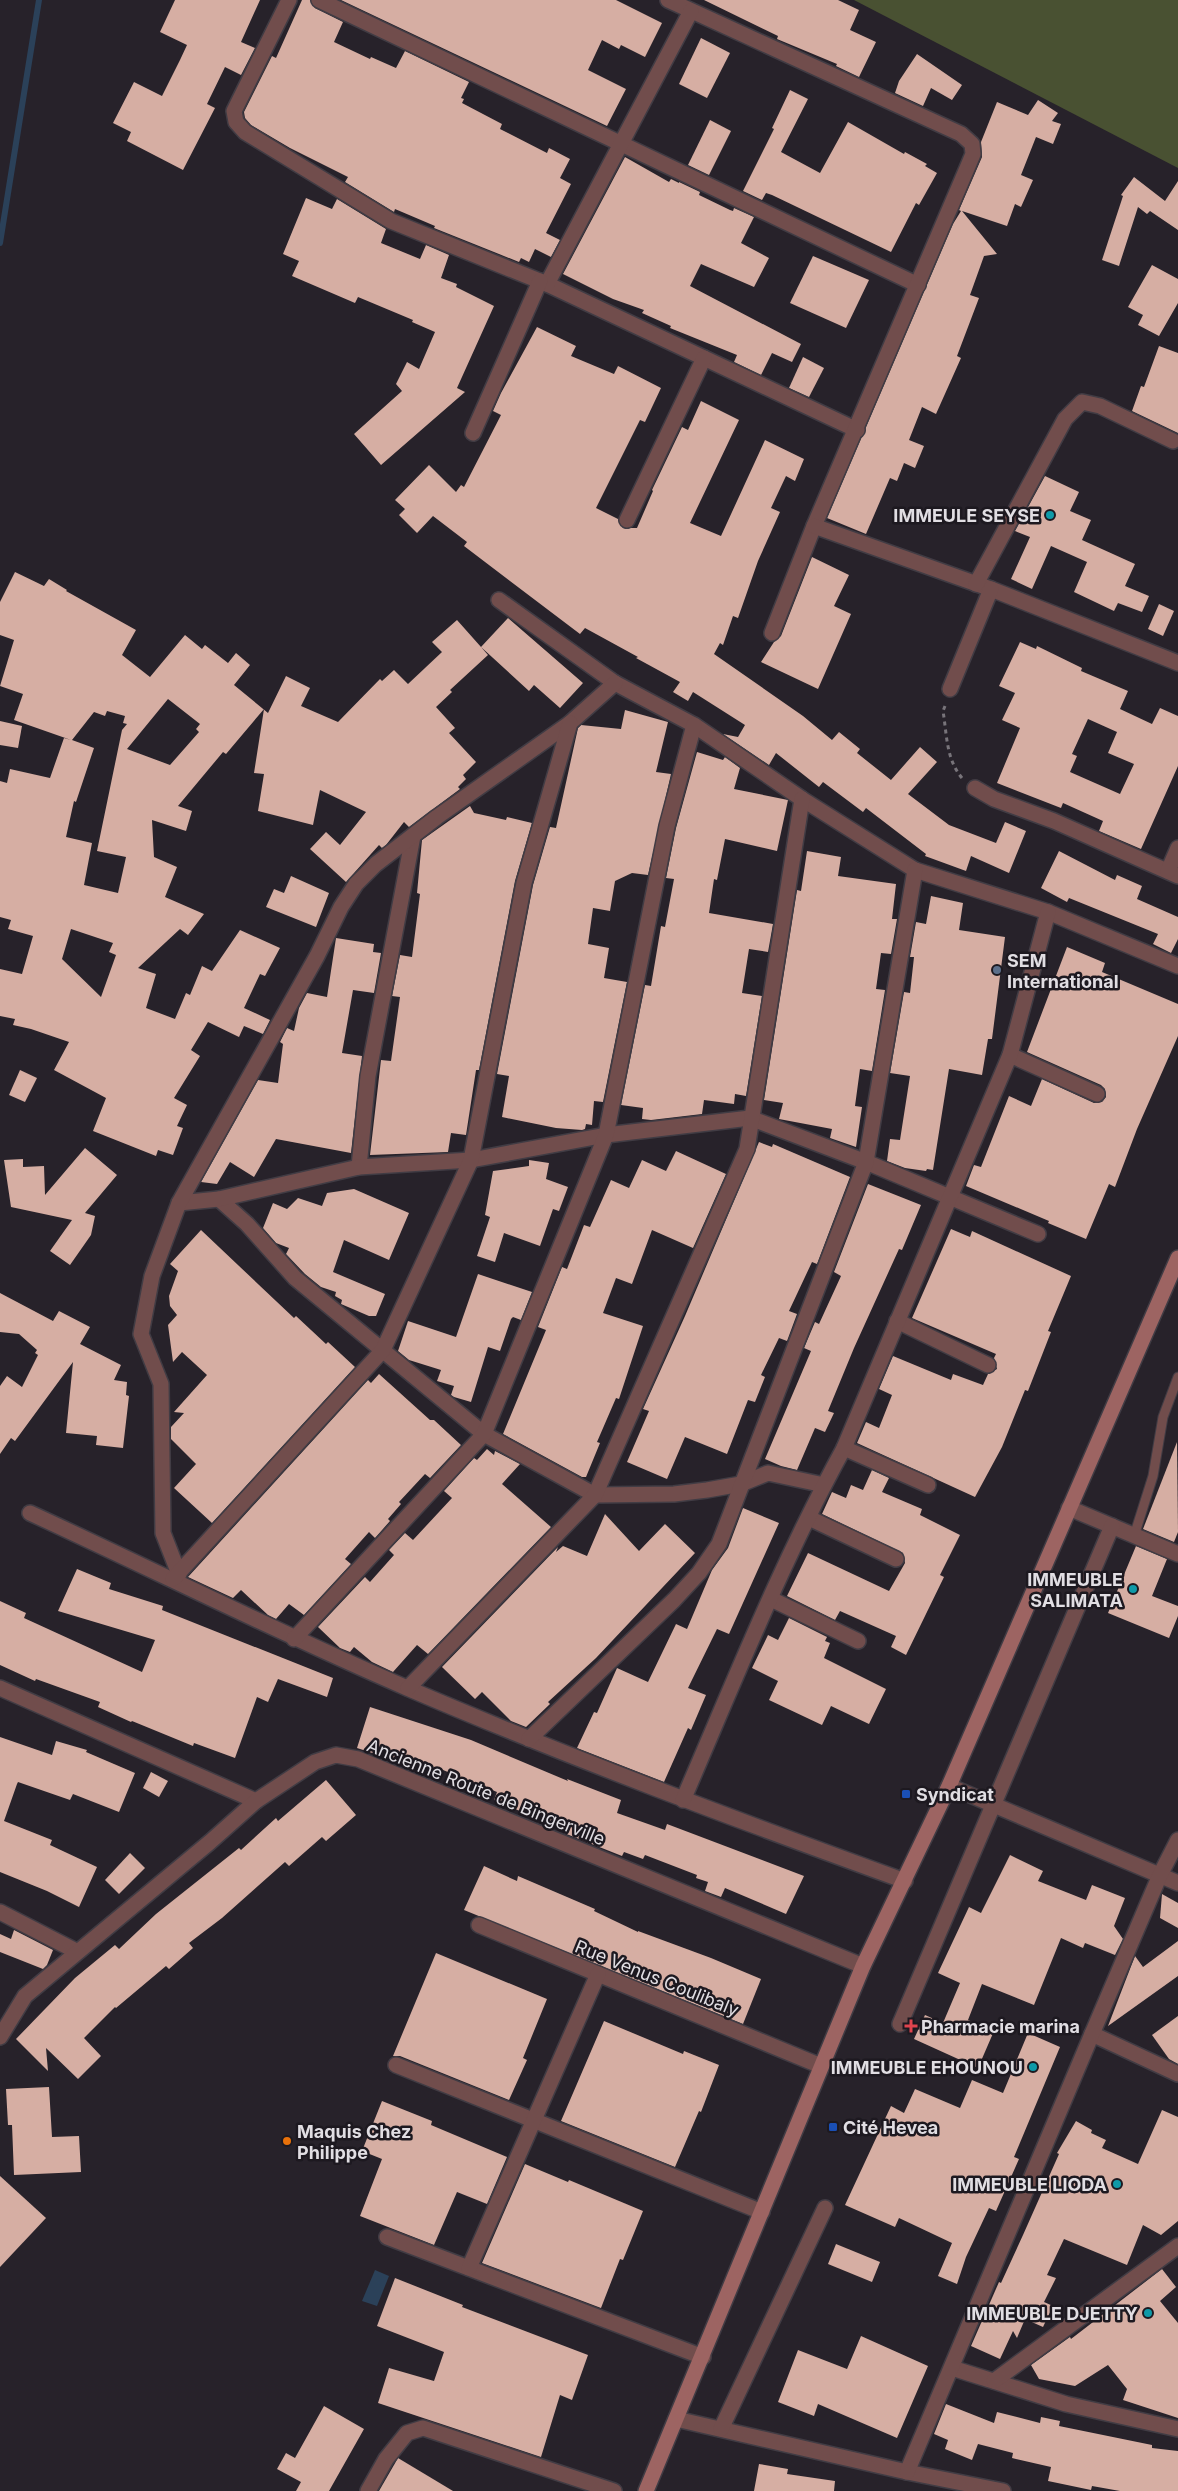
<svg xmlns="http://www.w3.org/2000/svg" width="1178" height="2491" font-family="Inter,sans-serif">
<rect width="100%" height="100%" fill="#27222a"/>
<!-- forest -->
<polygon fill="#495132" points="854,0 1178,0 1178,168"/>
<!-- water -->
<polygon fill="#2b4159" points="375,2270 389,2276 377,2306 362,2301"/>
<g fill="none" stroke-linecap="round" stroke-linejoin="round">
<!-- stream -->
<polyline stroke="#2b4159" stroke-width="6" points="0,243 39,0"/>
</g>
<!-- building -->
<g fill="#d6aea3" fill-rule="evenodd">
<polygon points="175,0 260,0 241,42 255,48 241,75 225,67 207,104 215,108 183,170 127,141 131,132 113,123 134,82 162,96 180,60 187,45 160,32"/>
<polygon points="302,0 310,0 315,8 343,22 334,42 370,59 371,57 396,68 405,51 469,82 461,98 464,99 462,103 502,124 500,129 547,153 549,148 570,159 560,178 571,184 546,233 560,240 551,257 535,249 529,262 521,258 519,262 434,228 435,226 395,209 394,212 345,182 348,177 290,148 251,125 245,118 244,112 272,56 276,58"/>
<polygon points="341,0 616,0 662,23 645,57 621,45 619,49 602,40 588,70 626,89 607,126"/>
<polygon points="704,0 838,0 859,10 850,30 876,42 859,77 836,66 837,64 777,39 778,36"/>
<polygon points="701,38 730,53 707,98 679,84"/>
<polygon points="917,54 962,85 952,100 931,88 923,106 895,93 899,81"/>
<polygon points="790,90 808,99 781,152 820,173 848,122 904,154 905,152 927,164 925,166 937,173 919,205 916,203 891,252 772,195 766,193 762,200 743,191 774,129 772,128"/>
<polygon points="1038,100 1058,113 1052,121 1061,124 1053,144 1036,137 1021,175 1033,180 1021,207 1015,204 1007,226 962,211 997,254 984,256 970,295 979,298 957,356 961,358 936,414 922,407 909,440 924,446 915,468 904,463 897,481 890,478 866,534 827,518 953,224 961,211 959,210 982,157 981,142 997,102 1028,115"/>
<polygon points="710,120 731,131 709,175 688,165"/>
<polygon points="625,157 669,182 671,179 679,183 679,182 700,192 699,195 730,210 733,211 734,208 754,217 741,243 769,258 754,287 701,264 690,286 801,344 792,362 772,353 761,375 734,362 737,355 670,328 671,326 642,313 644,310 613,299 563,274"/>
<polygon points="1134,177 1165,201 1178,181 1178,230 1150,211 1147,214 1138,207 1119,266 1102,260 1123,196 1121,195"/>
<polygon points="306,198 332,209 337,199 386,229 381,243 420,259 426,245 449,255 441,278 457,284 456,287 494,306 457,388 465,392 381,465 354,434 402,391 396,384 407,362 419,369 435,332 412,322 413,320 358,297 355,303 292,276 299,261 283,254"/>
<polygon points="813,256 869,280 846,328 790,303"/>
<polygon points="1152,265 1178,279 1178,303 1159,336 1138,325 1143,315 1128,307"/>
<polygon points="537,327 576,346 571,356 614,374 618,366 661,388 645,422 640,420 596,508 618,519 623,528 637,528 653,491 652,490 682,427 688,430 701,401 739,420 690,523 721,536 765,440 804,459 795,481 786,476 771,508 780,512 758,561 738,618 733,616 723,645 720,643 714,654 803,716 832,740 839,732 860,749 857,753 891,780 920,747 937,762 908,794 949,825 996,843 1005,822 1026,831 1009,873 971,856 966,871 925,856 926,854 866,808 863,812 823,782 819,787 776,753 769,765 723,734 738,737 745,725 693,692 688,701 673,692 680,682 636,658 638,657 585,628 580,634 464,546 467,542 433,516 417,533 399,515 405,509 395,500 429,465 456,492 461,485 464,487 501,415 493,411 501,393"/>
<polygon points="1159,346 1178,353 1178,433 1132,411 1141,386 1144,387"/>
<polygon points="803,357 824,368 809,397 789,388"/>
<polygon points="1045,476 1079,492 1070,511 1091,520 1082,540 1135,564 1125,586 1149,596 1142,612 1118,603 1114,611 1074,592 1087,562 1051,546 1032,589 1011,579 1030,537 1015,531"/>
<polygon points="812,557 849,575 834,606 851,614 818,689 761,662 774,642 781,636"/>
<path d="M15,572L44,586L49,579L67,590L66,591L136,630L122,655L150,677L185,635L202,649L205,645L228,663L236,653L250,665L234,685L268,713L286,676L310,688L301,706L338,722L380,679L382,681L394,670L408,684L442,652L432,642L457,620L481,647L508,618L583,683L560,708L534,685L529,691L481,647L488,655L450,690L452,692L436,707L455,728L449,733L476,762L463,775L466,779L458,787L460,789L409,827L404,822L386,845L382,848L379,845L346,882L310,849L326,832L340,845L366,812L320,790L313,825L258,811L264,774L254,773L264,709L226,754L223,752L178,806L192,811L186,831L152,820L154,857L177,867L165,897L204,914L188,935L180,929L138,968L156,974L146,1008L175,1019L186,993L190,995L202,966L212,971L240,930L280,948L265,976L260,974L244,1008L270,1020L263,1034L244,1026L239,1037L208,1022L191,1050L200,1056L174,1098L187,1105L177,1126L183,1128L173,1155L158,1150L156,1156L93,1131L106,1098L54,1070L69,1042L31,1029L13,1025L15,1019L0,1016V969L22,974L33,936L8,929L11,920L0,917V781L7,783L10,769L50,778L64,738L71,740L14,720L23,694L0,686L14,640L0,635V602ZM168,699L200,724L196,729L199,732L170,765L127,749ZM107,711L125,716L123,723L127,724L122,730L97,851L126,857L118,893L84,885L92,843L66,837L74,801L76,802L94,748L72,740L94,712L105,716ZM71,929L113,943L109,952L116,955L101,997L62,959Z"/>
<polygon points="1159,604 1174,611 1163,636 1148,629"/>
<path d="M1020,642L1036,649L1037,646L1082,668L1081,671L1128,691L1120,709L1152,724L1160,708L1178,716V766L1141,849L1099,831L1103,821L1063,803L1061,808L997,783L1020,728L1002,720L1015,693L999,686ZM1088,719L1117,732L1108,753L1134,764L1120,794L1070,772L1077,756L1072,754Z"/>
<polygon points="625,710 668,722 656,772 671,774 648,875 632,873 615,881 610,911 593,908 588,944 609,948 604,978 627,982 603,1102 594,1101 592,1125 586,1124 585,1129 582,1130 556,1128 502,1117 509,1076 497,1074 533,885 550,827 556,828 578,728 581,725 621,729"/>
<polygon points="0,721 22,726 18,748 0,745"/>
<polygon points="697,752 723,760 725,757 740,768 734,789 788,800 777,851 725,839 717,880 714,879 709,913 773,924 768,952 749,949 742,993 762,996 746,1096 735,1094 734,1104 704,1100 702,1114 651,1120 642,1119 643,1108 621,1105 645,985 651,986 661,926 665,927 674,879 666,878 676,828"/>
<polygon points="470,806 474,813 506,820 507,817 532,823 515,881 479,1070 476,1070 466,1135 451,1133 448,1152 370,1155 381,1060 391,1061 400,997 392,996 400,955 412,957 420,894 417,893 422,840"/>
<polygon points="807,851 841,857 838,876 896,884 892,919 897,919 891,954 881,953 876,989 885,990 872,1071 860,1069 855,1106 862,1107 856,1147 830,1138 832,1129 779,1119 783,1103 764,1100 797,890 801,891"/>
<polygon points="1059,851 1115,880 1117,875 1142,886 1137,899 1178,917 1178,939 1171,953 1153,944 1158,934 1069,898 1067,902 1041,888"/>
<polygon points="291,876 329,893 316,927 266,907 274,889 284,893"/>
<polygon points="931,896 963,903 959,930 1005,937 992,1039 988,1039 982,1075 949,1069 933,1170 927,1169 926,1171 905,1168 887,1161 890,1139 900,1140 910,1076 890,1073 904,992 910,993 914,957 910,957 916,922 926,924"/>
<polygon points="336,938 374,944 373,952 381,953 374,993 353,990 342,1053 362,1056 351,1153 276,1139 254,1177 230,1162 217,1184 201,1182 258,1080 278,1083 283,1044 280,1042 287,1028 294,1031 299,1008 307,993 327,997"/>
<polygon points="1067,947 1105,963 1102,972 1178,1004 1178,1036 1137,1129 1115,1187 1109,1184 1086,1239 1048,1223 1049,1221 966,1186 974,1165 981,1167 1009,1096 1031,1106 1042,1079 1094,1103 1102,1102 1106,1097 1105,1089 1101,1085 1027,1052"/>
<polygon points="20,1070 37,1078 25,1102 9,1095"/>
<polygon points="759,1142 772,1147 773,1144 850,1177 817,1264 812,1262 789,1311 797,1314 787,1341 779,1338 761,1375 765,1377 755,1402 748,1400 727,1454 685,1437 667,1479 627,1462 649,1411 643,1409 685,1316"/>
<polygon points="85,1148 117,1175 85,1213 95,1216 91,1235 70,1265 50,1251 72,1220 11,1207 4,1160 23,1159 23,1167 44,1166 45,1195"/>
<polygon points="676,1151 726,1174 693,1248 652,1230 632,1284 616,1278 603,1313 643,1326 619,1399 616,1398 597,1442 600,1443 586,1477 582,1477 503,1434 546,1330 538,1327 562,1267 567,1269 584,1225 590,1227 611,1180 629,1188 642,1160 666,1171"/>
<polygon points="529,1160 549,1163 546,1179 568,1187 559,1211 553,1209 540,1246 504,1233 495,1262 477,1256 490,1217 485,1215 493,1171 529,1166"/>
<polygon points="868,1184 921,1205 902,1250 899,1249 854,1348 828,1411 834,1413 825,1432 815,1428 797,1470 781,1466 765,1459 811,1351 804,1348 815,1322 819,1324 841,1276 834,1272"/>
<polygon points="354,1189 409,1213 389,1260 344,1240 333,1272 385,1294 376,1316 369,1316 341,1304 342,1300 335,1296 336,1292 321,1287 305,1274 286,1254 289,1248 276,1243 263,1228 273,1203 287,1209 298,1198 322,1206 327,1193"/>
<polygon points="951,1229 970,1237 972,1231 1071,1276 1048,1331 1051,1332 1028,1391 1025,1390 1002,1447 975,1497 857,1443 866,1422 879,1428 892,1395 879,1389 893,1356 951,1380 953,1374 983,1385 988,1374 997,1369 994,1358 996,1354 912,1318"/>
<polygon points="201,1230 294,1318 296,1316 326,1344 328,1342 355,1367 212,1523 174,1488 196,1464 171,1439 171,1427 184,1413 174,1412 207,1375 182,1352 173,1362 168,1325 177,1315 170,1306 169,1296 178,1271 170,1264"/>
<polygon points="478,1274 532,1292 521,1320 513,1317 511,1319 500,1351 488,1347 471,1402 454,1397 451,1395 454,1386 437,1381 441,1370 409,1360 398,1351 408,1321 456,1337"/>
<polygon points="0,1293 53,1321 59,1311 90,1327 80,1344 121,1365 114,1380 127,1382 126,1395 129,1396 123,1448 96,1445 97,1436 66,1433 73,1362 15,1441 11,1438 0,1454 0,1386 7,1376 22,1387 38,1355 35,1353 37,1350 19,1334 0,1332"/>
<polygon points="379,1374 430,1420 434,1420 461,1445 430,1478 425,1474 399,1502 401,1504 388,1519 390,1521 375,1538 369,1532 345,1559 351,1564 304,1615 289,1604 276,1619 268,1615 241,1590 233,1598 188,1577 368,1380 371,1383"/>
<polygon points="1177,1442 1178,1532 1174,1542 1143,1529"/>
<polygon points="487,1449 494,1455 495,1451 520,1464 502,1484 551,1527 428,1654 417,1645 393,1672 372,1662 354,1647 350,1652 340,1648 318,1627 365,1577 370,1582 394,1555 389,1550 405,1533 413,1540 452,1498 444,1491 474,1458 477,1460"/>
<polygon points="872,1470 889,1478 882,1492 922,1509 920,1515 960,1535 940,1575 944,1577 906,1655 891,1647 896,1636 840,1611 835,1620 787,1596 808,1553 889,1591 905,1563 903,1553 822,1514 832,1492 846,1498 851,1485 863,1490"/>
<polygon points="743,1508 779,1523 729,1634 717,1629 688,1688 706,1695 691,1730 688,1728 664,1782 577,1748 594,1712 597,1713 617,1668 648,1682 676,1624 687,1629 712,1570 728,1548"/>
<polygon points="605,1514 639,1551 665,1524 695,1553 596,1658 548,1702 550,1704 526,1727 511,1721 482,1692 475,1699 442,1667 558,1547 556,1552 563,1546 587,1556"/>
<polygon points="1136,1546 1167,1559 1152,1596 1178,1606 1178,1616 1169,1638 1108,1613"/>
<polygon points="77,1569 111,1583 109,1589 163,1606 162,1610 333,1678 327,1697 278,1679 268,1702 257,1697 235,1758 194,1743 193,1746 132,1721 131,1722 98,1707 100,1702 36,1679 35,1681 0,1665 0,1601 26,1613 24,1618 142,1672 155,1640 58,1611"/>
<polygon points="789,1618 827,1637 825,1641 830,1643 824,1658 886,1689 869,1724 831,1706 822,1725 769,1700 778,1681 752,1668 768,1635 778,1640"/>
<polygon points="370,1707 471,1740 568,1781 567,1779 621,1800 617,1813 665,1830 667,1824 804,1876 786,1914 725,1888 721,1897 705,1891 708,1882 696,1878 697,1875 645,1855 643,1859 624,1852 622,1856 564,1833 566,1827 528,1813 527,1814 494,1800 497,1792 443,1770 441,1775 357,1748"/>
<polygon points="0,1737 52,1755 56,1741 87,1750 86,1752 135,1773 119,1812 73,1794 70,1800 18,1782 17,1784 4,1821 52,1840 50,1845 97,1867 79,1907 47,1891 0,1872"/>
<polygon points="151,1772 168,1781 159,1797 143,1788"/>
<polygon points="326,1780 356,1815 326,1841 322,1837 289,1866 285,1862 222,1918 189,1943 193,1948 169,1969 166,1966 116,2008 115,2007 84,2038 101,2056 78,2079 46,2048 48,2071 16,2039 75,1978 115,1945 119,1949 156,1914 239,1848 241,1850 276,1818 278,1821"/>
<polygon points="130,1853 145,1868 119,1894 105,1880"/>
<polygon points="1010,1855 1043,1871 1038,1881 1086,1900 1092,1885 1125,1898 1114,1926 1123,1939 1115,1955 1085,1943 1083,1948 1061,1938 1034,2005 982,1984 968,2020 994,2031 978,2068 914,2039 925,2015 943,2023 960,1983 938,1973 969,1907 981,1913"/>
<polygon points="484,1866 517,1881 518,1876 595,1909 594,1911 638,1932 638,1931 711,1958 761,1979 743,2024 464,1910"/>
<polygon points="1162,1894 1178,1903 1178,1928 1160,1918"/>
<polygon points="14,1930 53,1950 47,1965 43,1969 0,1952 0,1934 11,1939"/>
<polygon points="1178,1941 1178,1976 1108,2026 1135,1956 1143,1967"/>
<polygon points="436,1953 547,1999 523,2058 527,2060 509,2100 400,2056 393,2056"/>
<polygon points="1178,2016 1178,2064 1169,2059 1152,2035"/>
<polygon points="604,2021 683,2054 684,2051 719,2065 701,2112 699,2111 675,2167 561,2121"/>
<polygon points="1028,2033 1060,2047 1014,2157 1019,2159 996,2211 989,2208 966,2257 957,2284 938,2276 952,2243 899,2218 895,2227 845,2205 891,2106 904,2113 915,2089 960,2108 972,2080 1003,2093"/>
<polygon points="49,2087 52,2137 79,2136 81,2172 14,2175 12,2125 8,2125 6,2089"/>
<polygon points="382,2101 432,2121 431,2125 507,2157 487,2204 457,2192 434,2245 360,2216 382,2159 362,2151"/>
<polygon points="1162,2110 1178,2117 1178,2221 1161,2235 1143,2225 1127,2265 1064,2239 1047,2275 1056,2278 1044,2302 1053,2306 1043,2327 1025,2319 1017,2338 1013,2331 1000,2359 971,2346 999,2282 1001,2283 1023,2235 1059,2154 1057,2153 1076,2121 1092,2130 1091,2133 1106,2140 1102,2148 1138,2164"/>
<polygon points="525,2164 568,2182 569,2180 643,2211 623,2260 620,2259 601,2308 482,2263"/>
<polygon points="0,2176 46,2218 0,2267"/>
<polygon points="836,2244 880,2262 872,2282 828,2264"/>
<polygon points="1162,2269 1176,2287 1160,2301 1178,2323 1178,2418 1123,2400 1127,2389 1108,2365 1075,2386 1039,2379 1031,2365 1070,2337 1071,2339"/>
<polygon points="395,2278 463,2305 462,2307 588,2355 572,2400 560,2395 541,2457 378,2403 389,2368 434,2381 444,2352 377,2326"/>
<polygon points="861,2336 928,2366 897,2438 818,2404 814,2416 778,2402 798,2350 847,2369"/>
<polygon points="946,2404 994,2423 997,2412 1040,2423 1041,2417 1060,2421 1059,2426 1152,2445 1152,2448 1178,2451 1178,2491 1120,2491 1092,2486 1091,2490 1048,2481 1051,2467 1012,2458 1013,2453 978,2444 972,2460 945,2449 948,2440 934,2434"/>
<polygon points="324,2406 364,2429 329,2491 296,2491 301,2482 277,2469 286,2453 295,2458"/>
<polygon points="398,2458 453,2491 379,2491"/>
<polygon points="759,2464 788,2469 787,2474 835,2481 834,2491 754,2491"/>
</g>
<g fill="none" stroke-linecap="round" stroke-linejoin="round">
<!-- lane casing -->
<g stroke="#413c44" stroke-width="11">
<polyline id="lane" points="1134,1536 1153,1476 1163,1417 1178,1377"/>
</g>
<!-- street casing -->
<g stroke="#413c44" stroke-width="18">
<g id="street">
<polyline points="289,0 234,111 236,122 245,132 391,221 547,284 857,430"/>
<polyline points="319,0 918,285"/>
<polyline points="668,0 961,134 972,144 973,154 968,166 814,526 772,633"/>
<polyline points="547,284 691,11"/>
<polyline points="473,433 540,281"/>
<polyline points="627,520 704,358"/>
<polyline points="814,526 991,589 1178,663"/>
<polyline points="976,584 1065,419 1082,402 1100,406 1173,441"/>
<polyline points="499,600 615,683 694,725 802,799 915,870 1048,912 1178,966"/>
<polyline points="950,689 991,589"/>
<polyline points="975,788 994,799 1054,821 1178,876"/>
<polyline points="1168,871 1178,848"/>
<polyline points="1010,1055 1097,1094"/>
<polyline points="359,1167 368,1076 413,836"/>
<polyline points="219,1199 247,1224 295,1278 484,1434 595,1495 674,1494 707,1490 741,1484 768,1473 824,1485"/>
<polyline points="179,1203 219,1199 359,1167 471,1160 606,1135 750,1118 866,1162 1038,1234"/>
<polyline points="897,1321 988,1365"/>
<polyline points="844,1448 928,1485"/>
<polyline points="1069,1508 1178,1554"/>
<path d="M30,1513C156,1571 279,1633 407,1688C570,1758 737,1820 905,1881"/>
<polyline points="809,1518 896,1559"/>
<polyline points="179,1574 163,1533 161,1384 141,1334 152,1276 179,1203 317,956 341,907 356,884 376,864 437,817 570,723 615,683"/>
<polyline points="173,1579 383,1350 471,1160 524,883 570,723"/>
<polyline points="771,1599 858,1641"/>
<polyline points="294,1639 484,1434 606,1135 667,826 694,725"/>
<polyline points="0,1688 256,1801"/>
<polyline points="408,1688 595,1495 747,1149 802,799"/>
<polyline points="529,1739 674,1600 699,1573 719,1544 866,1162 915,870"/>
<polyline points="949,1786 1178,1883"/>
<path d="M683,1800C734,1682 782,1561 844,1448L1010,1055L1048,912"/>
<polyline points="0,1912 76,1951"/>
<polyline points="479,1925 821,2066"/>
<polyline points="900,2024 1112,1526"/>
<polyline points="1092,2034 1178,2074"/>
<polyline points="0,2037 25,1996 210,1842 256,1801 315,1762 336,1755 358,1759 863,1966"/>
<polyline points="396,2065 762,2212"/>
<polyline points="387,2237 703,2357"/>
<polyline points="469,2268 598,1974"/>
<polyline points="952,2368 1066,2404 1178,2429"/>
<polyline points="994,2381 1178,2246"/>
<polyline points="676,2419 907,2472 1003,2491"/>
<polyline points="721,2429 825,2208"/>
<polyline points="907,2472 1092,2034 1160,1875 1178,1840"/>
<polyline points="368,2491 386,2459 407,2433 423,2428 614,2491"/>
</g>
</g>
<!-- secondary casing -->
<g stroke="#413c44" stroke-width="18">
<polyline id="secondary" points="646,2491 863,1966 949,1786 1178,1258"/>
</g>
<!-- path -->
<path stroke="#78747a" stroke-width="3" stroke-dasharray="4 4" stroke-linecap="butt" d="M945,706L943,711C947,735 946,759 962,778"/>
<!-- lane -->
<use href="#lane" stroke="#714d4c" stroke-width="9"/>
<!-- street -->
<use href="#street" stroke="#714d4c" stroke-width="15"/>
<!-- secondary -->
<use href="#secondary" stroke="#9d6462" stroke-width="15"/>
</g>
<!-- markers -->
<g fill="#0f9aa8" stroke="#1d1920" stroke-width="2">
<circle cx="1050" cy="515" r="5"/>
<circle cx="1133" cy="1589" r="5"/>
<circle cx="1033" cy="2067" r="5"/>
<circle cx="1117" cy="2184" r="5"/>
<circle cx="1148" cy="2313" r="5"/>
</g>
<circle fill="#5c6f8a" stroke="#1d1920" stroke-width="2" cx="997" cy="970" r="5"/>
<g fill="#1a4fb4" stroke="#1d1920" stroke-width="2">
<rect x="901" y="1789" width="10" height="10" rx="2.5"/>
<rect x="828" y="2122" width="10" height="10" rx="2.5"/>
</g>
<path fill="#e0444e" stroke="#1d1920" stroke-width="2" d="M908.5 2018.5h5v5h5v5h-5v5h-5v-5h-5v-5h5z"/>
<circle fill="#e8710a" stroke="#1d1920" stroke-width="2" cx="287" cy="2141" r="5"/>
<g text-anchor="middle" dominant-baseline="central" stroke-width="5" stroke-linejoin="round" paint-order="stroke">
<!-- poi labels -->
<g font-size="18" font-weight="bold" fill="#e1dee3" stroke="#1d1920" text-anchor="end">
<text x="1040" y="515">IMMEULE SEYSE</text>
<text x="1007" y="960" text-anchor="start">SEM<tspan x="1007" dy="21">International</tspan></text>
<text x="1123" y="1579">IMMEUBLE<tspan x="1123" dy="21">SALIMATA</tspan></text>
<text x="916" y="1794" text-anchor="start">Syndicat</text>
<text x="921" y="2026" text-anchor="start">Pharmacie marina</text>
<text x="1023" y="2067">IMMEUBLE EHOUNOU</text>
<text x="843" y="2127" text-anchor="start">Cité Hevea</text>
<text x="297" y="2131" text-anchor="start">Maquis Chez<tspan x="297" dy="21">Philippe</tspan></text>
<text x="1107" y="2184">IMMEUBLE LIODA</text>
<text x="1138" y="2313">IMMEUBLE DJETTY</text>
</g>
<!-- street labels -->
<g font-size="18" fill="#e1dee3" stroke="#1d1920">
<text transform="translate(486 1792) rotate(22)">Ancienne Route de Bingerville</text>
<text transform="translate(657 1978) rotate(22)">Rue Venus Coulibaly</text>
</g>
</g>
</svg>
